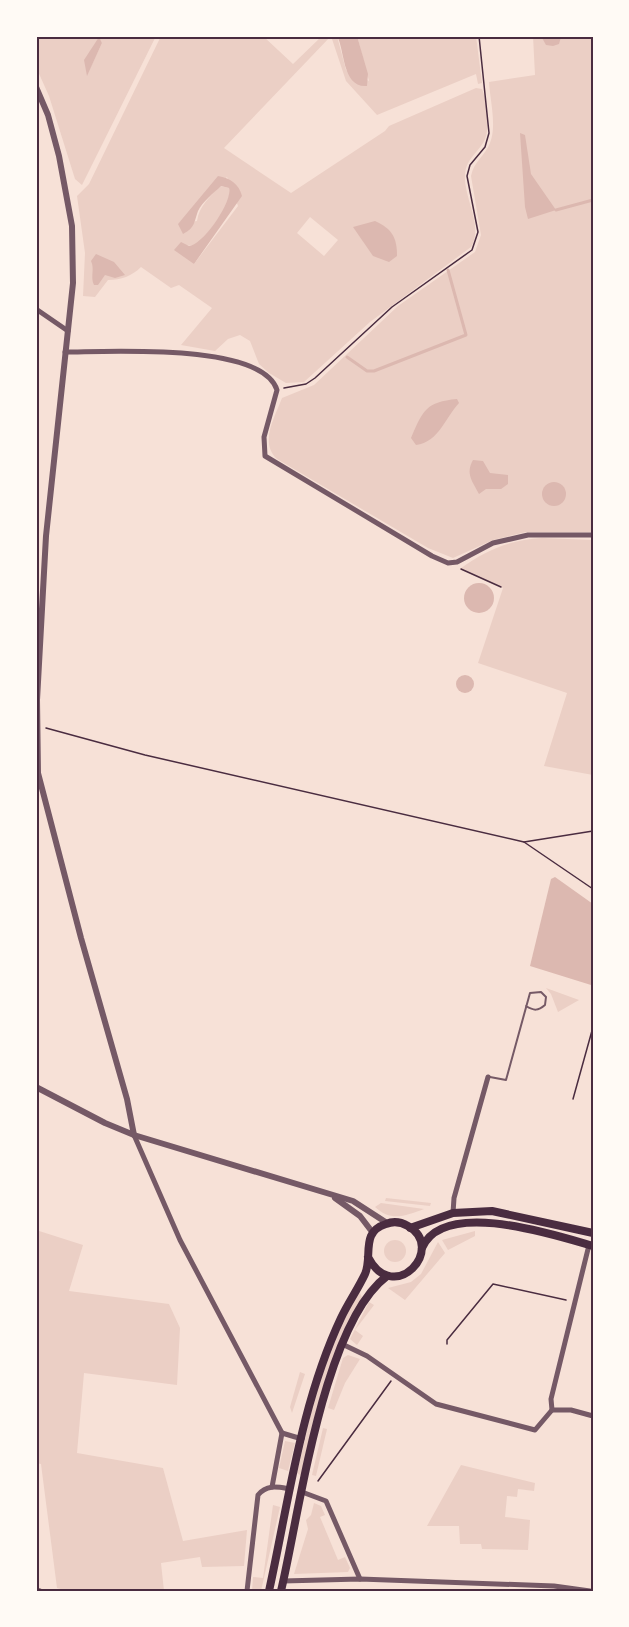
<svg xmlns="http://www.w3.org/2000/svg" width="629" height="1627" font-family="Overpass,sans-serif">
<rect width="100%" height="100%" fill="#f7e1d7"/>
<!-- green -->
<g fill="#ebcfc5" fill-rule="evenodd">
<path d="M36,36H156L82,185L75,179L49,96L36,67ZM99,38L102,43L87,75L92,52Z"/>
<path d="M161,36H263L293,64L322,36H337L346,70L369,81L357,36H476L482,83L478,84L476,74L377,115L346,81L331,36L224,148L291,193L385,131L389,126L476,88L482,89C487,101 491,132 483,143C476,154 466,160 465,174C463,197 484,226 471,247L370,322L304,382L286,383L269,373L259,364L250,341L240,335L228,339L215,351L181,345L212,308L179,285L171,288L141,267C132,276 121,280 108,280L95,297L83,296L85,253L77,196L89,184ZM227,177L238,206L194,264L184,245L195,246C207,234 233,206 229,188L220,186C210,197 199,206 197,221L178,224ZM310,217L338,240L324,256L297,233Z"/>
<path d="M533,36H593V532H526L493,540L453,558L428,548L277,459C259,442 275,417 282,398L314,385L398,306L475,252L481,235L471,176C474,161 485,156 490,143C497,126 490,100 489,82L535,75Z"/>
<path d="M542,538L593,540V775L544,766L567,693L478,663L503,588L460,569C486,550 509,540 542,538Z"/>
<polygon points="546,988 579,1000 558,1012 551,994"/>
<polygon points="386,1198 431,1203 430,1206 385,1201"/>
<path d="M381,1203L424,1209C405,1216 391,1222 375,1207Z"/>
<polygon points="36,1230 83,1245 69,1291 169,1304 180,1328 177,1385 84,1373 77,1453 163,1468 183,1541 247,1530 244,1566 202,1567 200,1557 161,1563 164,1591 68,1591 57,1588 41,1464 36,1463"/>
<polygon points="475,1231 475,1236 448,1250 442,1240"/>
<circle cx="395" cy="1251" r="11"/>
<polygon points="438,1242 445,1253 405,1300 388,1288 411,1282 421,1274"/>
<polygon points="359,1291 362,1297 340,1340 303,1477 297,1473 319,1379 334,1337"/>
<polygon points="369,1302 374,1305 355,1330 363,1336 357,1345 350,1339"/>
<polygon points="348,1355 360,1359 345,1383 334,1410 328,1408 343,1358"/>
<polygon points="300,1372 305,1374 292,1413 290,1407"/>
<polygon points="323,1428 327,1429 316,1476 312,1475"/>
<polygon points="285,1441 295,1443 288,1471 279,1468"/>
<polygon points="461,1465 535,1483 534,1491 518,1489 517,1497 507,1496 505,1517 530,1520 528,1550 482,1549 481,1544 460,1544 459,1526 427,1526"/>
<polygon points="314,1503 321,1506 325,1515 320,1517 338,1560 345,1557 350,1568 348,1572 294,1574 308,1529 306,1520 311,1515"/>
<polygon points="273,1505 280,1507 261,1591 252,1591 253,1577 263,1578"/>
</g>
<!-- water -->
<g fill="#dcb8b0">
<path d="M337,36H357L368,74L367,86C342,88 345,50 337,36Z"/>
<polygon points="541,36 561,36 561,37 559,44 553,46 546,45"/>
<polygon points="99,37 102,43 87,76 84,60"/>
<polygon points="520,133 525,135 531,174 556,210 528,219 525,207"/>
<path d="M218,176C230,178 239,184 242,196L194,264L174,250L181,242L189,246C202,246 233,202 229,188L221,186C214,193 202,202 198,211C194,222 195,228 183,234L178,224Z"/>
<path d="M375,221C392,229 397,237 397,256L389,262L373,256L353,227Z"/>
<path d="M96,254L114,262L125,275L115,278L105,275L98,285H94C90,277 95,269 91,261Z"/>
<path d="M457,399L459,403C445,418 439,442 416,445L411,438C423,410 426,402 457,399Z"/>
<path d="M473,460L483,461L490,473L508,475V484L501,489H486L479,494C473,482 465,474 473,460Z"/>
<circle cx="554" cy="494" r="12"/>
<circle cx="479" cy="598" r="15"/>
<circle cx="465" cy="684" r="9"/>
<polygon points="555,877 593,904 593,983 591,985 530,966 551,879"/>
</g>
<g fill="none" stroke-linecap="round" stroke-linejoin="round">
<!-- stream -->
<g stroke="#dcb8b0" stroke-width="3">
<polyline points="556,210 593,200"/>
<polyline points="347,357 367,371 374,371 466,335 448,270"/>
</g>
<!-- path -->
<g stroke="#4a2c40" stroke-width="1.5">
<polyline points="284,388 306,384 315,378 392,307 472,250 478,232 467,176 470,165 485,147 489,133 479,36"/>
<polyline points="461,569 501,587"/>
<polyline points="46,728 145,755 524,842 593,889"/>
<polyline points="524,842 593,831"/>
<polyline points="573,1099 593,1027"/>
<polyline points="447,1344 447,1340 493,1284 566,1300"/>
<polyline points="318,1481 391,1381"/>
</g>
<!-- service -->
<path stroke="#755966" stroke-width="2" d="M490,1077L506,1080L530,993L541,992L546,997L545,1005C538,1011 534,1011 526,1006"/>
<!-- minor -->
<g stroke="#755966" stroke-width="5">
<polyline points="36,309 68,331"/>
<path d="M65,352C106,352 262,342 277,390L264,437L265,456L432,556L448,563L457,562L493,543L528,535H593"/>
<polyline points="134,1135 180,1240 282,1433 272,1487"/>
<polyline points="453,1213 454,1198 488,1077"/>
<polyline points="342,1344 367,1356 436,1404 535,1430 552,1410 571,1410 593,1416"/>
<polyline points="552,1410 551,1399 589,1245"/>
<polyline points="282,1433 302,1439"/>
<polyline points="302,1492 326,1501 360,1579"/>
<polyline points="283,1581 360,1579 554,1586 590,1591"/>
<polyline points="36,1590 40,1591"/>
<path d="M247,1591L258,1495C267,1484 278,1487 290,1489"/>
</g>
<!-- tertiary -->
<g stroke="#755966" stroke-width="6">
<polyline points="36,87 48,115 59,156 72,226 73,283 46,536 37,700 38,773 81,938 127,1099 134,1135"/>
<polyline points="36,1087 105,1123 134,1135 353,1201 387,1223"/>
<polyline points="335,1198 360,1216 373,1233"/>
</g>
<!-- secondary -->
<g stroke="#4a2c40" stroke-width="8">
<polyline points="410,1228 453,1213 492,1211 593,1233"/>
<path d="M422,1248C443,1198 555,1235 593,1246"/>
<path d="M269,1591C289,1500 301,1403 341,1318C348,1303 358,1289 365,1274C373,1256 360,1232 386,1224C393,1221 401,1222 408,1226C447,1248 394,1307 368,1257"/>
<path d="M281,1591C300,1511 323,1324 387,1276"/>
</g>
</g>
<!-- border -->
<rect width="629" height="1627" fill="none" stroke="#fffaf5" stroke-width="75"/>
<rect x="38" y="38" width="554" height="1552" fill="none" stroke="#4a2c40" stroke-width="2"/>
</svg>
